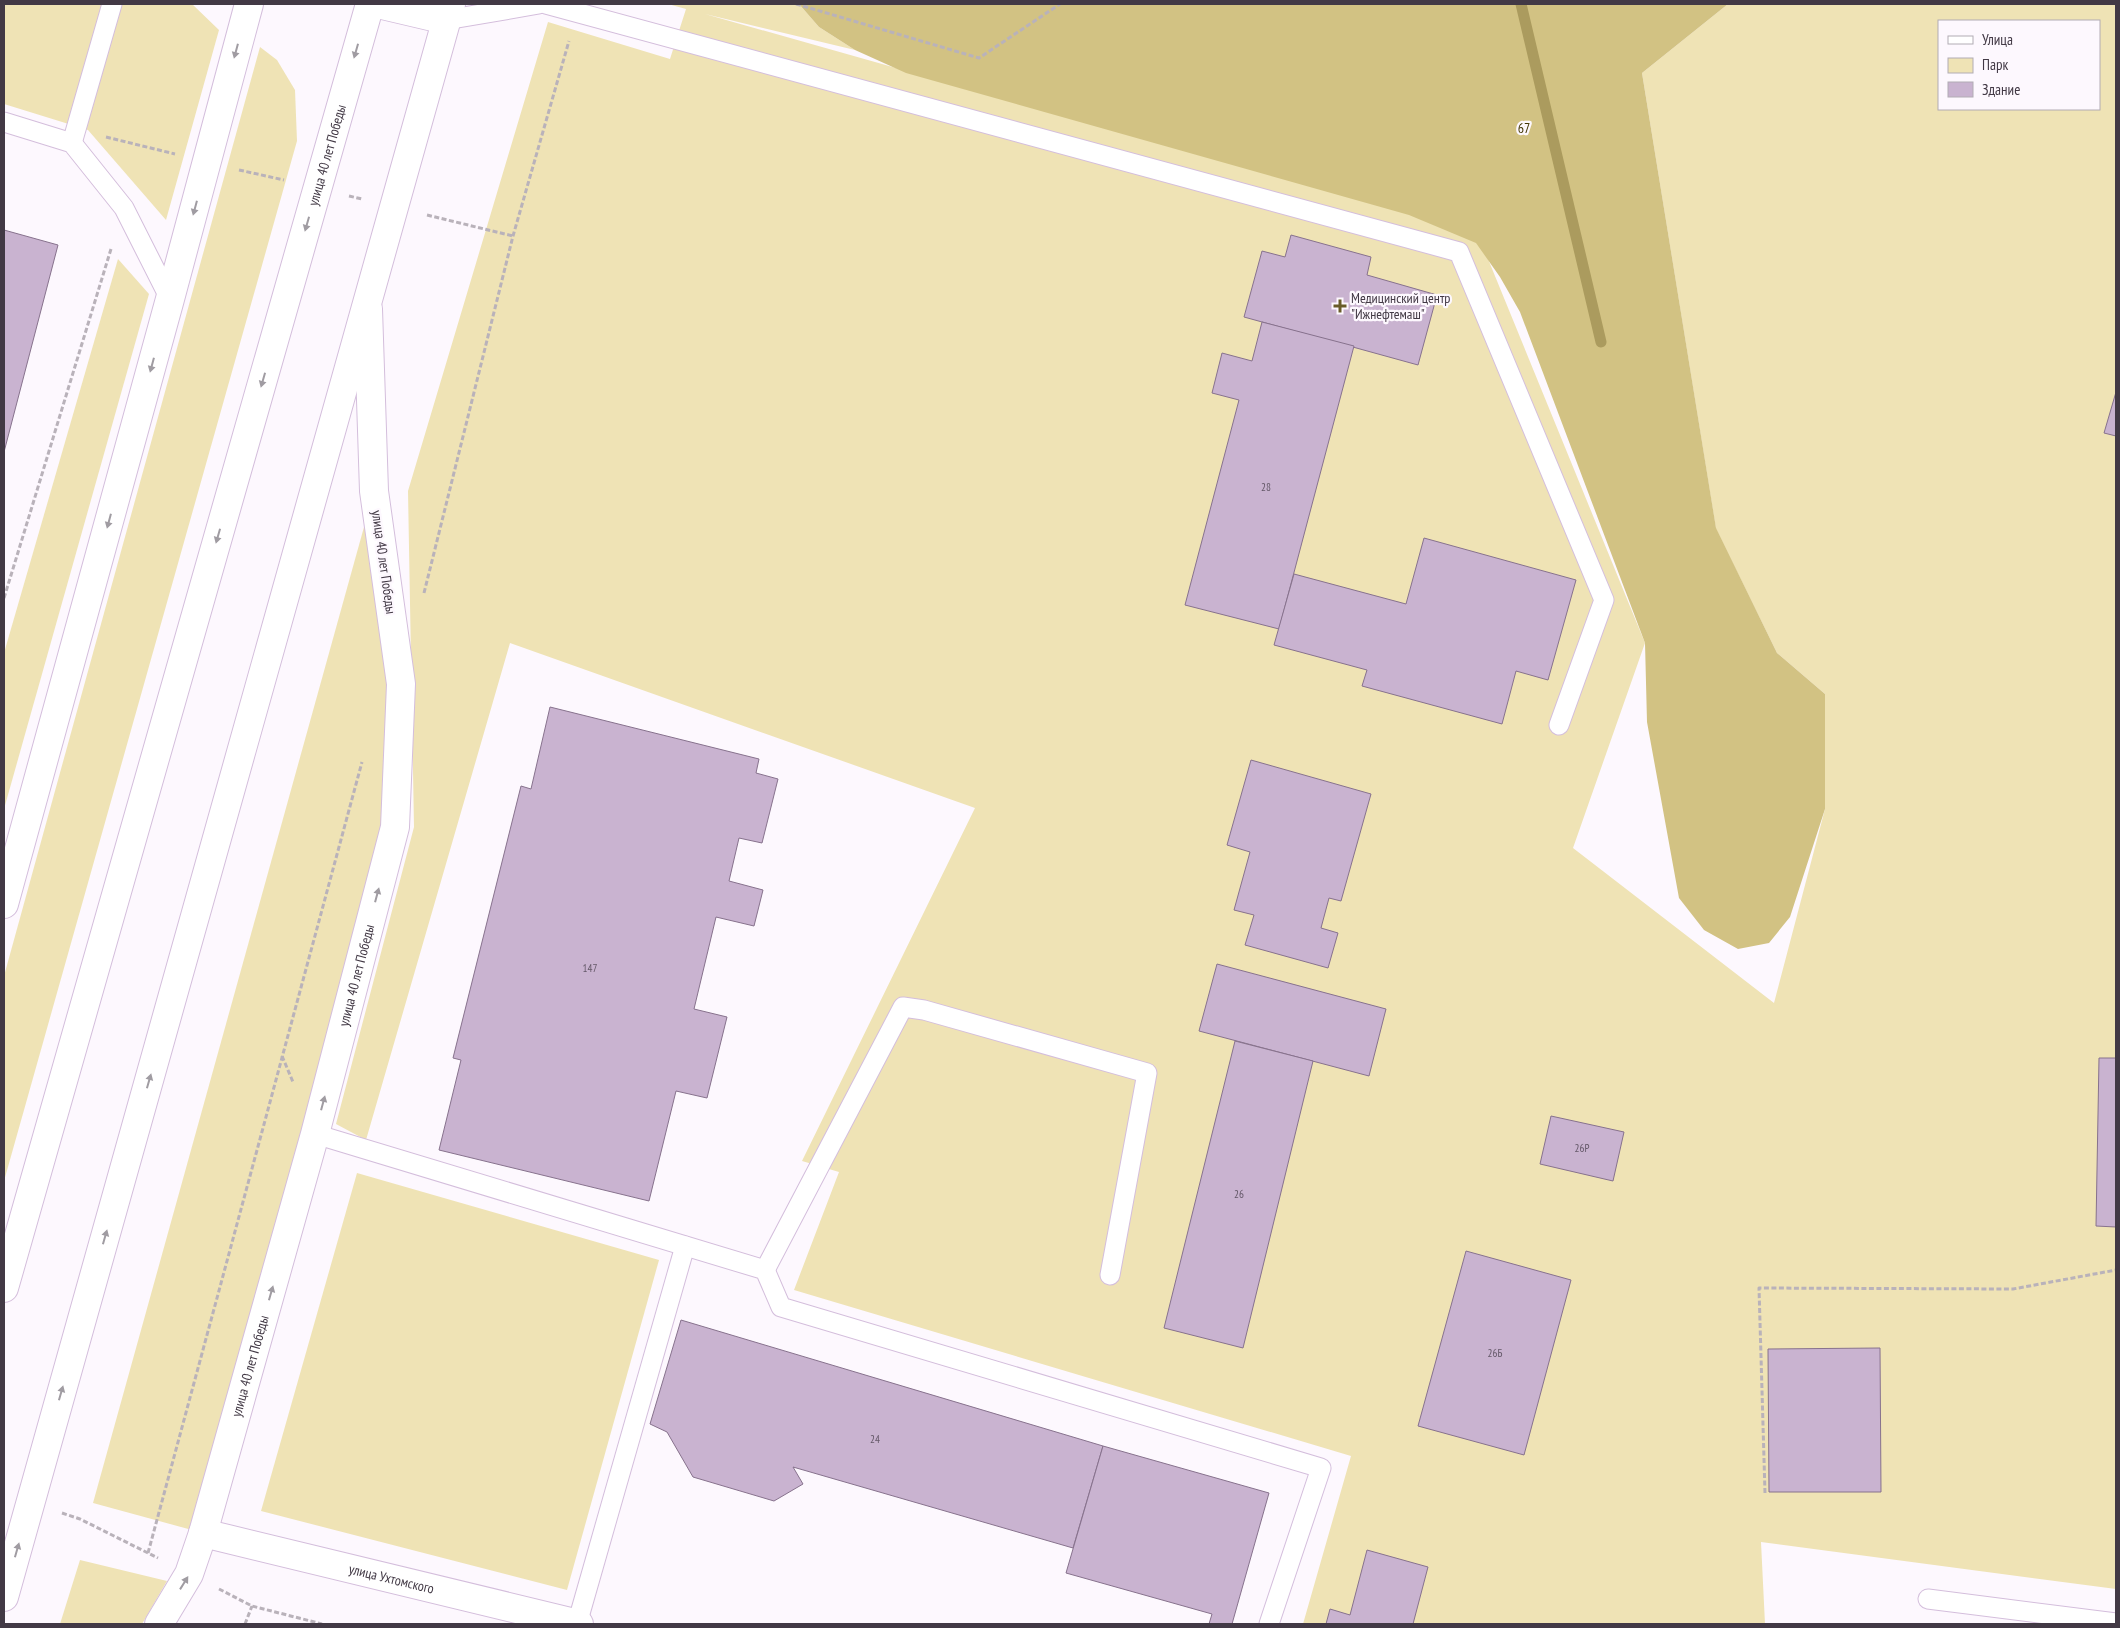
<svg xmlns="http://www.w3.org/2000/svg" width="2120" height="1628" font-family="'PT Sans Narrow',sans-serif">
<rect width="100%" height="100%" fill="#fdf8fe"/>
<!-- green -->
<g fill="#efe3b5" fill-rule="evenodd">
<polygon points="4,4 192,4 219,30 166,220 88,130 4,104"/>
<path d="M668,4H799L819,27L855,50L705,14L1477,232L1645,643L1573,848L1774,1003L1825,809V694L1777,653L1716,529L1642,73L1728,4H2116V1589L1761,1542L1765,1624H1303L1351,1456L794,1290L839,1172L802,1161L975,808L510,643L366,1140L336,1124L414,827L408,491L548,22L670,59L686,9ZM1939,21H2099V109H1939Z"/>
<polygon points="260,47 277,60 295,90 297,141 4,1181 4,976"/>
<polygon points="118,259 149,294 4,809 4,653"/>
<polygon points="374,491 401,684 395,827 203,1533 93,1503"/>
<polygon points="357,1173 659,1260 567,1590 261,1511"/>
<polygon points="80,1560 167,1581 142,1624 60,1624"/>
</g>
<!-- forest -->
<polygon fill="#d2c283" points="799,4 1728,4 1642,73 1716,528 1777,653 1825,694 1825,809 1790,917 1769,943 1738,949 1704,930 1679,898 1647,722 1645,643 1520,312 1500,277 1476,243 1409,215 906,73 855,50 819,27"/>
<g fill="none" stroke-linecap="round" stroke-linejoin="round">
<!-- stream -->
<polyline stroke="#ab9b5e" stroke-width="11" points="1521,4 1601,342"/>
</g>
<!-- building -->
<g fill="#c9b3d0" stroke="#87728d">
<polygon points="4,230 58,245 4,452"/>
<polygon points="1291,235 1371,257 1367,275 1437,295 1418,365 1244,317 1262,251 1285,257"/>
<polygon points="1262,322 1354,346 1279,629 1185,605 1239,400 1212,393 1222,353 1252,361"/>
<polygon points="2116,392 2116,436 2104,433"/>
<polygon points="1424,538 1576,580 1548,680 1516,671 1502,724 1362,686 1367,670 1274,645 1294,574 1406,604"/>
<polygon points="550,707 759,759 756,773 778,779 762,843 739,838 729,881 763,890 754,926 716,917 694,1009 727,1017 707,1098 676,1091 649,1201 439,1150 461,1060 453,1058 521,786 531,789"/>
<polygon points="1251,760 1371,794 1341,901 1329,898 1321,928 1338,933 1328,968 1245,945 1254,915 1234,910 1250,852 1227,845"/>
<polygon points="1217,964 1386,1009 1369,1076 1199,1031"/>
<polygon points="1235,1041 1313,1061 1243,1348 1164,1328"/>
<polygon points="2099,1058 2116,1058 2116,1227 2096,1226"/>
<polygon points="1551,1116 1624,1132 1613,1181 1540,1164"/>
<polygon points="1466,1251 1571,1280 1524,1455 1418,1426"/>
<polygon points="681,1320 1103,1446 1073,1548 793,1467 803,1484 774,1501 693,1477 667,1432 650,1424"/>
<polygon points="1880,1348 1881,1492 1769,1492 1768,1349"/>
<polygon points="1103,1446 1269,1493 1232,1624 1209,1624 1212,1614 1066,1573"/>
<polygon points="1367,1550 1428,1567 1413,1624 1326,1624 1330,1609 1350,1615"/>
</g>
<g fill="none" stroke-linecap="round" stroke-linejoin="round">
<!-- lane casing -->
<g stroke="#d4bedc" stroke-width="21">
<g id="lane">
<polyline points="546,4 1459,252 1604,600 1559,725"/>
<polyline points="446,20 539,4"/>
<polyline points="4,122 72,143 124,208 170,299"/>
<polyline points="72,143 112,4"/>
<polyline points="315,1134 765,1270 781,1307 1321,1468 1269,1624"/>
<polyline points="765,1270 903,1007 924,1010 1147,1073 1110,1275"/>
<polyline points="1928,1599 2116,1623"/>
<polyline points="577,1624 685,1246"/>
</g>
</g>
<!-- street casing -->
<g stroke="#d4bedc" stroke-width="30">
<g id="street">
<polyline points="4,904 170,299 249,4"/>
<path id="s1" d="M203,1533L579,1624"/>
<path id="s2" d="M159,1624L189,1574L203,1533L315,1134L395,827L401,684L374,491L368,309"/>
</g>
</g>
<!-- secondary casing -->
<g stroke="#d4bedc" stroke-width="30">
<polyline id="secondary" points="378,4 446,20"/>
</g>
<!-- primary casing -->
<g stroke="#d4bedc" stroke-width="30">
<g id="primary">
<path id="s3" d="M4,1288L370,4"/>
<polyline points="4,1597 451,4"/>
</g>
</g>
<!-- path -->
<g stroke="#b9b2ba" stroke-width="3" stroke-dasharray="5 2.5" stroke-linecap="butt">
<polyline points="796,4 979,58 1060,4"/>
<polyline points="106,137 175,154"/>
<polyline points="239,170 284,180"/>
<polyline points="349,196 362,199"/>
<polyline points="427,215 513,236"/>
<polyline points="424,593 513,236 569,41"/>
<polyline points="4,598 111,249"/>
<polyline points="282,1056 293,1082"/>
<polyline points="1765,1493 1759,1288 2013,1289 2116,1270"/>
<polyline points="62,1513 80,1519 158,1558"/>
<polyline points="148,1553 362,762"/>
<polyline points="219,1589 252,1606 322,1624"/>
<polyline points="245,1624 252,1606"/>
</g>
<!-- lane -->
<use href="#lane" stroke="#fff" stroke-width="19"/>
<!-- street -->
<use href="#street" stroke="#fff" stroke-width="28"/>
<!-- secondary -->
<use href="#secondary" stroke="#fff" stroke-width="28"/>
<!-- primary -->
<use href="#primary" stroke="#fff" stroke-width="28"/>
</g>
<!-- one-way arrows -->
<defs><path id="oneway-solid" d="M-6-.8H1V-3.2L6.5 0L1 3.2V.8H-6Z" transform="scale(1.25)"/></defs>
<g fill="#a09ca2">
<use href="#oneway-solid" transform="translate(236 51) rotate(105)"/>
<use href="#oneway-solid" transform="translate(356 51) rotate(106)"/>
<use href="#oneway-solid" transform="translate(195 208) rotate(105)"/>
<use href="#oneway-solid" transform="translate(307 224) rotate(106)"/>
<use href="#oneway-solid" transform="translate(152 365) rotate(105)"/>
<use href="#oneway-solid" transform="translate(263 380) rotate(106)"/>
<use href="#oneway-solid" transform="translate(109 521) rotate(105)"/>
<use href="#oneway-solid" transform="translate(218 536) rotate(106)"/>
<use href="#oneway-solid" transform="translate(377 895) rotate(-75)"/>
<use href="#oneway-solid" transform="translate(149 1081) rotate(-74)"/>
<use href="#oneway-solid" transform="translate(323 1103) rotate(-75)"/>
<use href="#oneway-solid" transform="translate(105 1237) rotate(-74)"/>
<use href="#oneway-solid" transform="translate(271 1293) rotate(-74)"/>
<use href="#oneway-solid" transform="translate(61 1393) rotate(-74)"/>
<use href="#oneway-solid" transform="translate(17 1550) rotate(-74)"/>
<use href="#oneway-solid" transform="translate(184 1583) rotate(-58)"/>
</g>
<!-- markers -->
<path fill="#695c29" stroke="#fdf8fe" stroke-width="2" d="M1337.5 298.5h5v5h5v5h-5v5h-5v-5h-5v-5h5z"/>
<g text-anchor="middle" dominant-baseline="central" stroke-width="4.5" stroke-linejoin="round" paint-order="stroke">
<!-- number labels -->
<g font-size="11" fill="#645868">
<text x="1266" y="487">28</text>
<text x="590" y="968">147</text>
<text x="1582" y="1148">26Р</text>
<text x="1239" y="1194">26</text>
<text x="1495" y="1353">26Б</text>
<text x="875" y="1439">24</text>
</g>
<!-- park labels -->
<g font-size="14" fill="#423602" stroke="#fdf8fe">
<text x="1524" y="128">67</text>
</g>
<!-- street labels -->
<g font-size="14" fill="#423945" stroke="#fdf8fe">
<text stroke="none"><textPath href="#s3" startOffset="1178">улица 40 лет Победы</textPath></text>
<text transform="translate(384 562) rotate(82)">улица 40 лет Победы</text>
<text stroke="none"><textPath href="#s2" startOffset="680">улица 40 лет Победы</textPath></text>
<text stroke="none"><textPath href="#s2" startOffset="275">улица 40 лет Победы</textPath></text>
<text stroke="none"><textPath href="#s1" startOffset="194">улица Ухтомского</textPath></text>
</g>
<!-- poi labels -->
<g font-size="14" fill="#423945" stroke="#fdf8fe" text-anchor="start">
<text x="1351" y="298">Медицинский центр<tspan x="1351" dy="16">"Ижнефтемаш"</tspan></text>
</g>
</g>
<!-- border -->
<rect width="2120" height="1628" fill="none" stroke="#423945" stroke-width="10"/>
<!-- legend -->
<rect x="1938" y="20" width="162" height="90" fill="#fdf8fe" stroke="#b2acb4"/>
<rect x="1948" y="36" width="25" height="8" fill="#ffffff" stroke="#b2acb4"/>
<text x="1982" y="45" font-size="15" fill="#423945">Улица</text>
<rect x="1948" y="58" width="25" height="15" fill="#efe3b5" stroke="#b2acb4"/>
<text x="1982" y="70" font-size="15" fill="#423945">Парк</text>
<rect x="1948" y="82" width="25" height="15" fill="#c9b3d0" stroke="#b2acb4"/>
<text x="1982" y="95" font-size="15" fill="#423945">Здание</text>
</svg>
